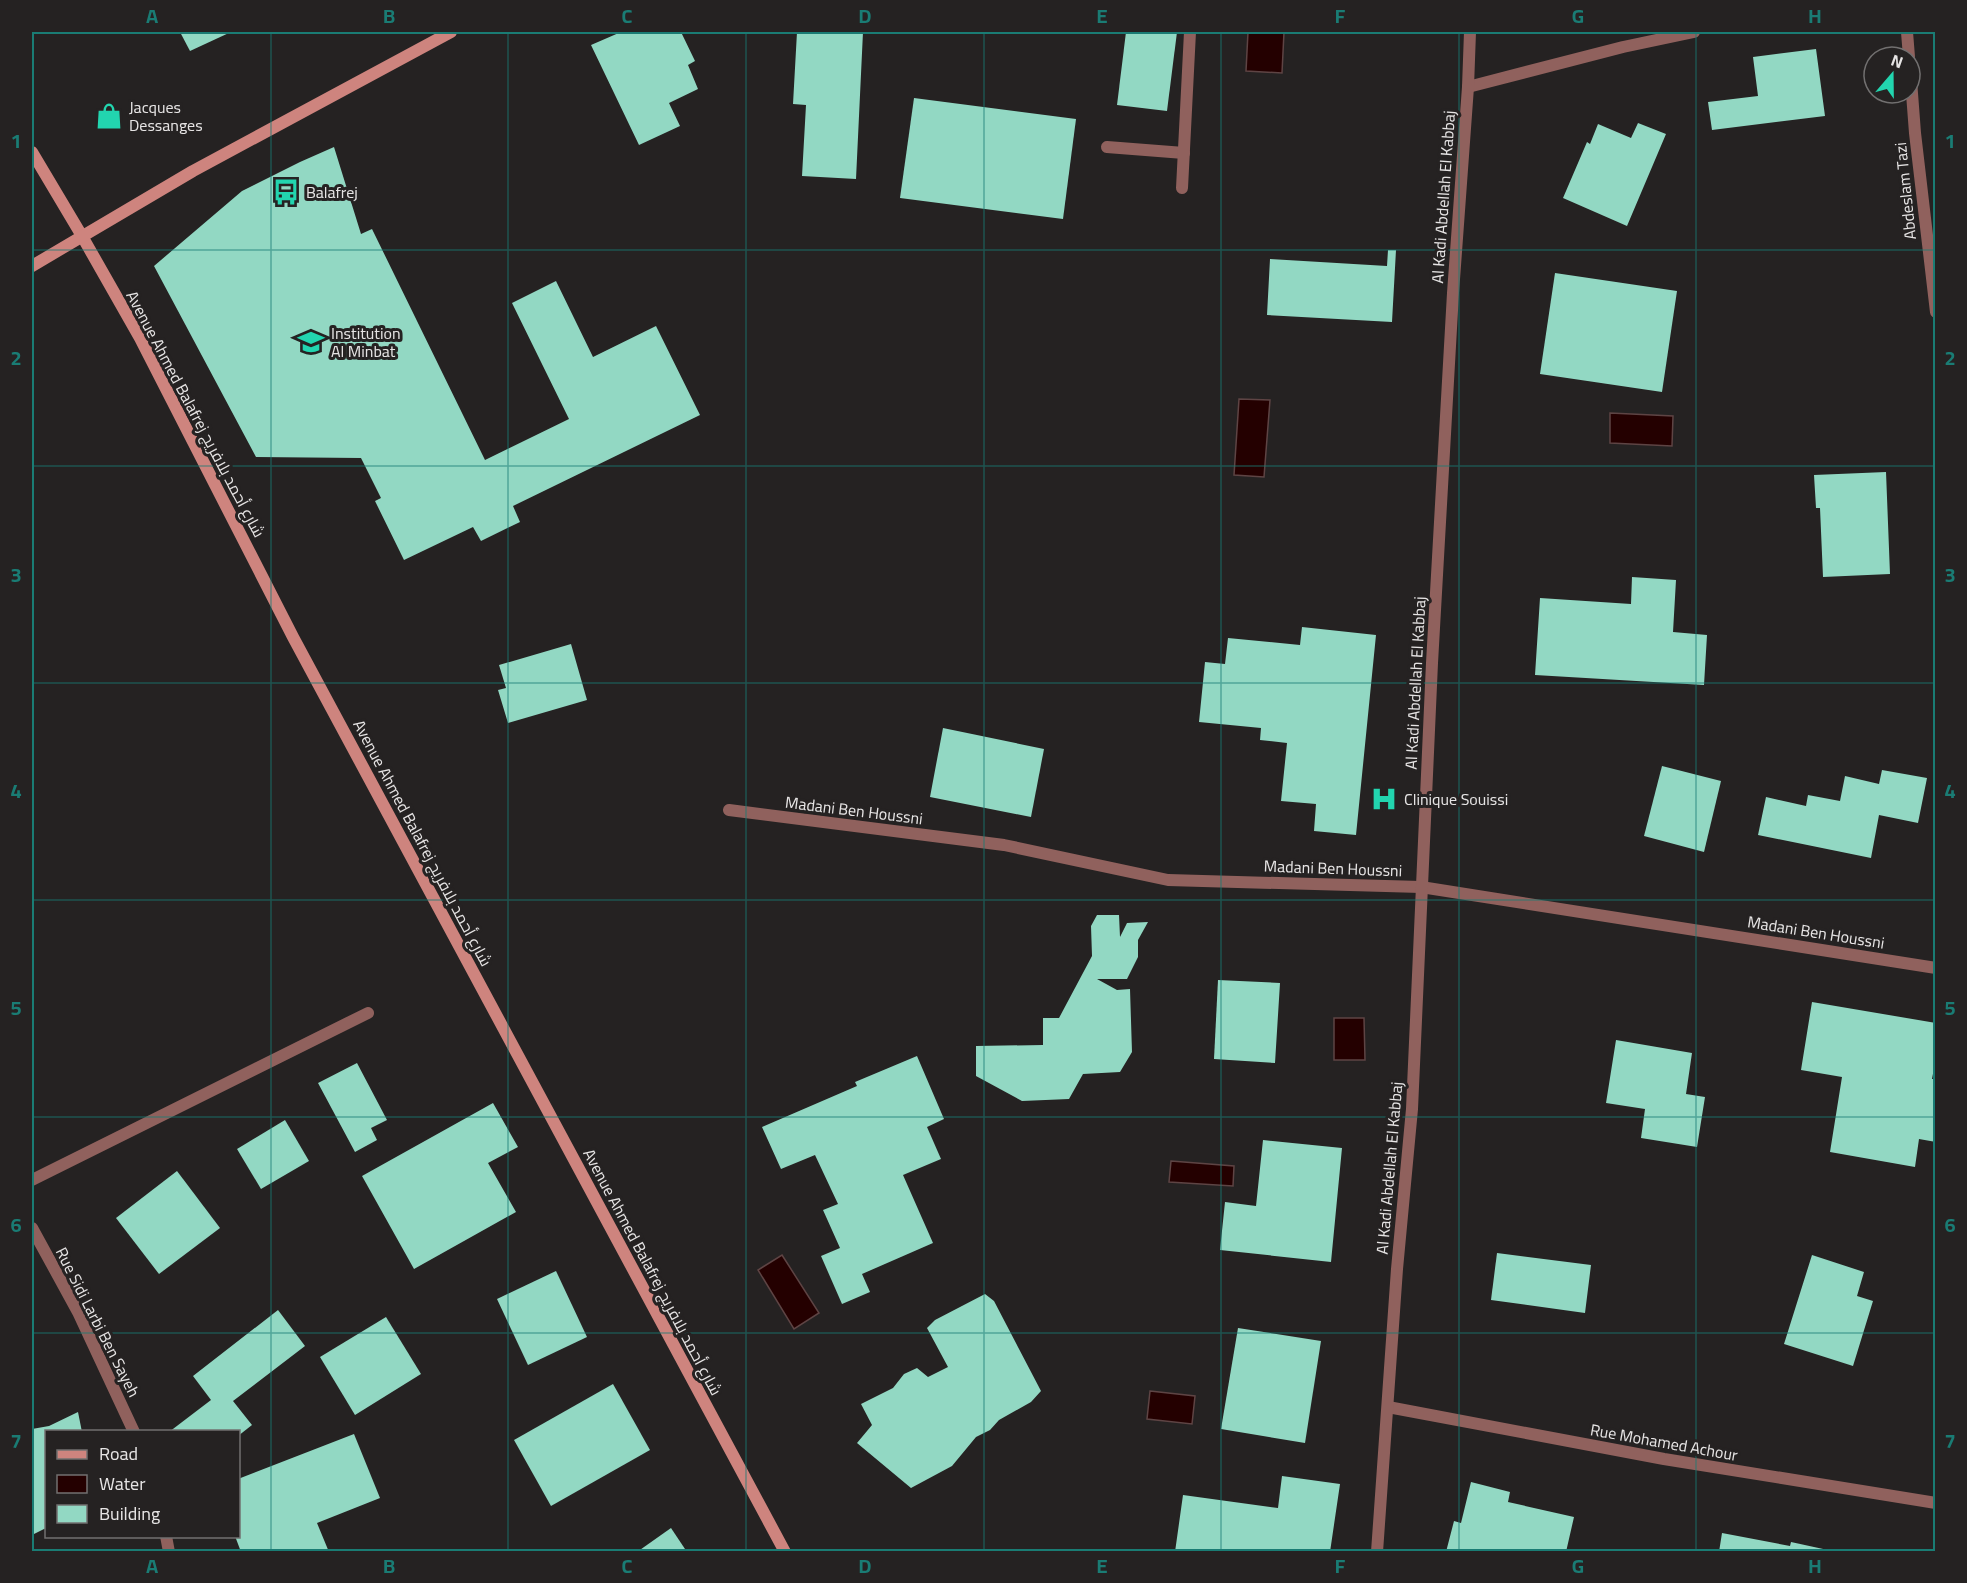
<svg xmlns="http://www.w3.org/2000/svg" width="1967" height="1583" font-family="Georgia,Cairo,serif">
<rect width="100%" height="100%" fill="#252222"/>
<!-- water -->
<g fill="#240000" stroke="#5e4444" stroke-width="1.5">
<polygon points="1248,32 1284,32 1282,73 1246,71"/>
<polygon points="1239,399 1270,400 1264,477 1234,475"/>
<polygon points="1610,413 1673,416 1672,446 1610,443"/>
<polygon points="1334,1018 1364,1018 1365,1060 1334,1060"/>
<polygon points="1171,1161 1234,1166 1233,1186 1169,1182"/>
<polygon points="782,1255 819,1313 794,1329 758,1270"/>
<polygon points="1150,1391 1195,1396 1192,1424 1147,1419"/>
</g>
<!-- building -->
<g fill="#92d8c3">
<polygon points="180,32 231,32 190,51"/>
<polygon points="621,32 681,32 695,61 688,65 698,89 669,103 680,126 639,145 591,45"/>
<polygon points="797,32 863,32 856,179 802,176 806,105 793,104"/>
<polygon points="1126,32 1177,32 1167,111 1117,105"/>
<polygon points="1816,49 1825,116 1712,130 1708,102 1758,96 1753,57"/>
<polygon points="914,98 1076,119 1063,219 900,198"/>
<polygon points="1638,123 1666,134 1627,226 1563,198 1587,142 1590,144 1598,124 1631,138"/>
<polygon points="334,147 361,234 372,229 485,460 569,419 512,303 556,281 593,357 656,326 700,415 513,506 520,522 481,541 473,527 404,560 375,501 381,498 361,458 256,457 154,266 242,191 300,162"/>
<polygon points="1388,250 1396,250 1392,322 1267,315 1270,259 1387,266"/>
<polygon points="1555,273 1677,291 1662,392 1540,374"/>
<polygon points="1886,472 1890,574 1823,577 1820,508 1816,508 1814,475"/>
<polygon points="1632,577 1676,580 1673,632 1707,635 1704,685 1535,675 1540,598 1631,604"/>
<polygon points="1302,627 1376,635 1356,835 1314,831 1316,804 1281,801 1287,743 1260,740 1261,728 1199,722 1205,662 1225,664 1228,638 1300,645"/>
<polygon points="571,644 587,700 508,723 498,690 506,688 499,665"/>
<polygon points="943,728 1044,749 1031,817 930,797"/>
<polygon points="1662,766 1721,781 1704,852 1644,836"/>
<polygon points="1882,770 1927,778 1918,823 1879,815 1871,858 1758,835 1766,797 1806,806 1808,795 1840,801 1845,776 1879,784"/>
<polygon points="1097,915 1119,915 1120,937 1127,923 1148,922 1138,940 1138,957 1127,979 1097,979 1117,990 1130,989 1132,1052 1120,1072 1083,1074 1069,1099 1022,1101 976,1076 976,1046 1043,1045 1043,1018 1059,1018 1092,956 1091,926"/>
<polygon points="1218,980 1280,983 1275,1063 1214,1059"/>
<polygon points="1812,1002 1936,1023 1936,1058 1932,1079 1936,1079 1936,1142 1919,1139 1915,1167 1830,1152 1842,1077 1801,1070"/>
<polygon points="1616,1040 1692,1053 1686,1094 1705,1097 1697,1147 1641,1138 1645,1109 1606,1103"/>
<polygon points="917,1056 944,1119 927,1127 941,1159 903,1175 933,1243 862,1274 870,1292 842,1304 821,1256 840,1248 823,1210 838,1204 815,1155 781,1169 762,1127 857,1086 855,1082"/>
<polygon points="357,1063 387,1120 371,1128 377,1140 355,1152 318,1083"/>
<polygon points="493,1103 518,1147 488,1163 516,1212 414,1269 362,1176"/>
<polygon points="285,1120 309,1161 261,1189 237,1149"/>
<polygon points="1263,1140 1342,1148 1331,1262 1220,1250 1225,1202 1256,1206"/>
<polygon points="177,1171 220,1228 159,1274 116,1218"/>
<polygon points="1497,1253 1591,1265 1585,1313 1491,1300"/>
<polygon points="1812,1255 1864,1272 1857,1296 1873,1301 1853,1366 1784,1344"/>
<polygon points="556,1271 587,1337 528,1365 497,1299"/>
<polygon points="985,1294 994,1301 1041,1391 1031,1402 999,1420 990,1430 976,1437 952,1466 911,1488 857,1443 872,1425 861,1404 893,1388 904,1374 917,1368 928,1377 948,1367 927,1328 935,1320"/>
<polygon points="278,1310 305,1346 233,1401 252,1425 238,1436 238,1432 169,1432 211,1400 193,1376"/>
<polygon points="386,1317 421,1374 355,1415 320,1357"/>
<polygon points="1238,1328 1321,1341 1305,1443 1221,1429"/>
<polygon points="613,1384 650,1450 551,1506 514,1440"/>
<polygon points="78,1412 82,1432 46,1432 46,1528 32,1535 32,1429 49,1426"/>
<polygon points="354,1434 380,1498 317,1523 329,1552 241,1552 235,1536 238,1536 238,1479"/>
<polygon points="1282,1476 1340,1484 1330,1552 1175,1552 1183,1495 1278,1508"/>
<polygon points="1471,1482 1510,1492 1508,1502 1574,1517 1566,1552 1446,1552 1454,1521 1461,1523"/>
<polygon points="671,1528 687,1552 637,1552"/>
<polygon points="1722,1533 1790,1546 1791,1542 1837,1552 1719,1552"/>
</g>
<g fill="none" stroke-linecap="round" stroke-linejoin="round">
<!-- service -->
<g stroke="#90615d" stroke-width="12">
<polyline points="1107,147 1184,153"/>
<polyline points="1182,188 1190,32"/>
</g>
<!-- minor -->
<g stroke="#90615d" stroke-width="12">
<polyline points="1907,32 1909,57"/>
<polyline points="1910,67 1915,133 1936,312"/>
<polyline points="1468,87 1623,47 1694,32"/>
<polyline points="729,810 1004,845 1168,880 1421,887 1936,968"/>
<polyline points="32,1180 368,1013"/>
<polyline points="32,1228 78,1312 134,1432"/>
<polyline points="1388,1407 1664,1459 1936,1503"/>
<polyline points="166,1536 169,1552"/>
<polyline points="1377,1552 1397,1269 1412,1109 1432,663 1453,293 1468,87 1470,32"/>
</g>
<!-- secondary -->
<g stroke="#ce847e" stroke-width="12">
<polyline points="32,152 82,236 140,338 293,637 785,1552"/>
<polyline points="32,266 193,171 451,32"/>
</g>
</g>
<!-- grid -->
<path fill="none" stroke="#1a7c74" stroke-width="1.5" stroke-opacity="0.55" d="M271,32V1552M508,32V1552M746,32V1552M984,32V1552M1221,32V1552M1459,32V1552M1696,32V1552M32,250H1936M32,466H1936M32,683H1936M32,900H1936M32,1117H1936M32,1333H1936"/>
<!-- icons -->
<defs>
<g id="shop-bare" transform="scale(2.07)"><path d="M-5-2.5h2.3a2.7 3.5 0 0 1 5.4 0H5L5.5 6h-11ZM-1.5-2.5h3a1.5 2.3 0 0 0-3 0Z" fill="#22d5af" stroke="#252222" stroke-width="2.5" paint-order="stroke"/></g>
<g id="bus-bare" transform="scale(2.07)"><path d="M-5-6H5V4H4V6H2V4H-2V6H-4V4H-5ZM-3.5-4V0h7V-4ZM-3.5 1.2v1.5H-2V1.2ZM2 1.2v1.5H3.5V1.2Z" fill="#22d5af" stroke="#252222" stroke-width="2.5" paint-order="stroke"/></g>
<g id="school-bare" transform="scale(2.07)"><path d="M0-5L7-2L0 1L-7-2ZM-4 1L0 2.5L4 1V4Q0 6-4 4Z" fill="#22d5af" stroke="#252222" stroke-width="2.5" paint-order="stroke"/></g>
<g id="hospital-bare" transform="scale(2.07)"><path d="M-5-5h3v3.5h4V-5h3V5h-3V1.5h-4V5h-3Z" fill="#22d5af" stroke="#252222" stroke-width="2.5" paint-order="stroke"/></g>
</defs>
<g fill-rule="evenodd">
<use href="#shop-bare" x="109" y="116"/>
<use href="#bus-bare" x="286" y="192"/>
<use href="#school-bare" x="311" y="342"/>
<use href="#hospital-bare" x="1384" y="799"/>
</g>
<g text-anchor="middle" dominant-baseline="central" stroke-width="6" stroke-linejoin="round" paint-order="stroke">
<!-- poi labels -->
<g font-size="16" fill="#e6e4e4" stroke="#252222" text-anchor="start">
<text x="129" y="107">Jacques<tspan x="129" dy="18">Dessanges</tspan></text>
<text x="306" y="192">Balafrej</text>
<text x="331" y="333">Institution<tspan x="331" dy="18">Al Minbat</tspan></text>
<text x="1404" y="799">Clinique Souissi</text>
</g>
<!-- street labels -->
<g font-size="16" fill="#e6e4e4" stroke="#252222">
<text transform="translate(1905 191) rotate(-96)">Abdeslam Tazi</text>
<text transform="translate(1443 197) rotate(-86)">Al Kadi Abdellah El Kabbaj</text>
<text transform="translate(196 414) rotate(62)">Avenue Ahmed Balafrej شارع أحمد بلافريج</text>
<text transform="translate(1415 683) rotate(-87)">Al Kadi Abdellah El Kabbaj</text>
<text transform="translate(854 810) rotate(7)">Madani Ben Houssni</text>
<text transform="translate(423 843) rotate(62)">Avenue Ahmed Balafrej شارع أحمد بلافريج</text>
<text transform="translate(1333 868) rotate(2)">Madani Ben Houssni</text>
<text transform="translate(1816 932) rotate(9)">Madani Ben Houssni</text>
<text transform="translate(1389 1168) rotate(-85)">Al Kadi Abdellah El Kabbaj</text>
<text transform="translate(653 1272) rotate(62)">Avenue Ahmed Balafrej شارع أحمد بلافريج</text>
<text transform="translate(98 1322) rotate(63)">Rue Sidi Larbi Ben Sayeh</text>
<text transform="translate(1664 1442) rotate(10)">Rue Mohamed Achour</text>
</g>
</g>
<!-- border -->
<rect width="1967" height="1583" fill="none" stroke="#252222" stroke-width="66"/>
<!-- legend -->
<rect x="45" y="1430" width="195" height="108" fill="#252222" stroke="#727070" stroke-width="1.5"/>
<rect x="57" y="1450" width="30" height="9" fill="#ce847e" stroke="#727070" stroke-width="1.5"/>
<text x="99" y="1460" font-size="18" fill="#e6e4e4">Road</text>
<rect x="57" y="1475" width="30" height="18" fill="#240000" stroke="#727070" stroke-width="1.5"/>
<text x="99" y="1490" font-size="18" fill="#e6e4e4">Water</text>
<rect x="57" y="1505" width="30" height="18" fill="#92d8c3" stroke="#727070" stroke-width="1.5"/>
<text x="99" y="1520" font-size="18" fill="#e6e4e4">Building</text>
<!-- north arrow -->
<g transform="translate(1892 75) rotate(20)"><circle r="28" fill="#252222" stroke="#727070" stroke-width="1.5"/>
<path d="M0-4.5L10 22L0 15L-10 22Z" fill="#22d5af"/>
<text y="-9" font-size="16" font-weight="bold" text-anchor="middle" fill="#e6e4e4">N</text>
</g>
<rect x="33" y="33" width="1901" height="1517" fill="none" stroke="#1a7c74" stroke-width="2"/>
<g font-size="20" text-anchor="middle" font-weight="bold" fill="#1a7c74">
<text x="152" y="23">A</text>
<text x="389" y="23">B</text>
<text x="627" y="23">C</text>
<text x="865" y="23">D</text>
<text x="1102" y="23">E</text>
<text x="1340" y="23">F</text>
<text x="1578" y="23">G</text>
<text x="1815" y="23">H</text>
<text x="16" y="148">1</text>
<text x="1950" y="148">1</text>
<text x="16" y="365">2</text>
<text x="1950" y="365">2</text>
<text x="16" y="582">3</text>
<text x="1950" y="582">3</text>
<text x="16" y="798">4</text>
<text x="1950" y="798">4</text>
<text x="16" y="1015">5</text>
<text x="1950" y="1015">5</text>
<text x="16" y="1232">6</text>
<text x="1950" y="1232">6</text>
<text x="16" y="1448">7</text>
<text x="1950" y="1448">7</text>
<text x="152" y="1573">A</text>
<text x="389" y="1573">B</text>
<text x="627" y="1573">C</text>
<text x="865" y="1573">D</text>
<text x="1102" y="1573">E</text>
<text x="1340" y="1573">F</text>
<text x="1578" y="1573">G</text>
<text x="1815" y="1573">H</text>
</g>
</svg>
